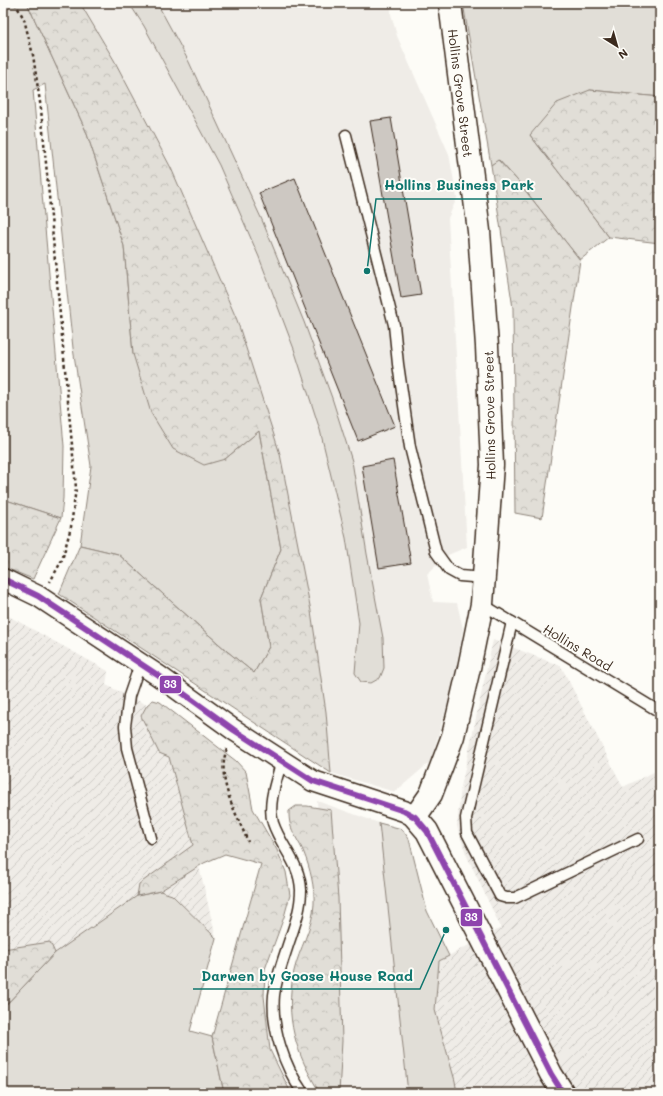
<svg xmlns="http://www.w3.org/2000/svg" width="663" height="1096" font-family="Mali,sans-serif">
<defs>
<pattern id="industrial-furrows" width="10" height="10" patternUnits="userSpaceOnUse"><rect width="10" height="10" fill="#efece7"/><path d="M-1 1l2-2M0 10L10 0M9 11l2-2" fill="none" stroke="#cecbc6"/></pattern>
<pattern id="forest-crowns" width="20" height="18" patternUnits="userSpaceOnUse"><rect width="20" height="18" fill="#e1ded7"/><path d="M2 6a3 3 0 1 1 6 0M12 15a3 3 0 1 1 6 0" fill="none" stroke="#c2bfb8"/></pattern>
</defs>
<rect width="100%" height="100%" fill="#fdfcf7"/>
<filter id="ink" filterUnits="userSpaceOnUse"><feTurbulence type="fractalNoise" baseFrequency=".025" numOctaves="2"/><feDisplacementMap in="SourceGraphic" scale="8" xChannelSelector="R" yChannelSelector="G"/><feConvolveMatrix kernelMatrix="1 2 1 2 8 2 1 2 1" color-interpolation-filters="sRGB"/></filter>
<g filter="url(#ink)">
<!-- built -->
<g fill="#efece7">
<polygon points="49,3 391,3 391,14 397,36 449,154 457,198 448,218 467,547 448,555 427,574 433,602 457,603 463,629 452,690 430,762 395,792 331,773 322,766 259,431"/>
<polygon points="317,801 379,823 402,829 409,839 427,911 449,956 439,961 457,1093 323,1093 324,910"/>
</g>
<!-- industrial -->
<g fill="url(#industrial-furrows)">
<polygon points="3,613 108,671 106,685 147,705 141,717 169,757 194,845 216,938 172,895 55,953 3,1008"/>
<polygon points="493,640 561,666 623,787 660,769 660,1093 457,1093 455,1081 435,1010 439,961 501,928 466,854 457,826 461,787"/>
</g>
<!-- green -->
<g fill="#e1ded7" stroke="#8e847a">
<polygon points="3,3 27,3 86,131 124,246 133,354 225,459 259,431 281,549 261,598 269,647 254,673 228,652 118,554 80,545 91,466 73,348 45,84 33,90 64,446 63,498 61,518 3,499"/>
<polygon points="129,3 157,3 189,62 262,220 304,322 332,398 352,461 367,554 383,638 384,668 380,678 371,683 361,682 355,673 359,623 346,538 320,430 294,349 259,257 219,165 144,26"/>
<polygon points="463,3 660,3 660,97 590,90 530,135 609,237 580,260 517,180 499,160 491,165"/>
<polygon points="379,823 402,829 409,839 427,911 449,956 439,961 435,1010 455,1081 457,1093 408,1093"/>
<polygon points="160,891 172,895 216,938 190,1031 212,1037 224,1093 3,1093 3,1008 55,953 137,896"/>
</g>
<!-- forest -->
<g fill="url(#forest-crowns)" stroke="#8e847a">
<polygon points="27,3 80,3 114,60 171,168 237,320 280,454 311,611 326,712 331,773 59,594 80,545 118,554 228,652 254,673 269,647 261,598 281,549 259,431 225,459 204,465 173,449 151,413 133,354 124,246 86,131"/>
<polygon points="590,90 660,97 660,243 609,237 530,135 557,103"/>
<polygon points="498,160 517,180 580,260 542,518 515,513 513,308 491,165"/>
<polygon points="3,499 61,518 33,579 3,567"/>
<polygon points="153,700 160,702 236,761 246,772 253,809 277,850 286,872 290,895 284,917 265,969 264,996 270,1050 291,1093 224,1093 212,1037 261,864 225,854 204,863 160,891 137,896 139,884 193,845 169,757 159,753 141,716 147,705"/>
<path d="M296,806H307L331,810L338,898L342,1041L339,1093H320C296,1054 284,1018 294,971C299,949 313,928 314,904C315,888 310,868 304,853C300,843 292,833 290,823C289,819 289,815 289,811Z"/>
<polygon points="50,942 55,953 3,1008 3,949"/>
</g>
<!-- building -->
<g fill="#cdc8c2" stroke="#3b2a1e">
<polygon points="391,118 421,295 401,298 370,121"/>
<polygon points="295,178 395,426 358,441 259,193"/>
<polygon points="393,460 411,563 379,568 362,466"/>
</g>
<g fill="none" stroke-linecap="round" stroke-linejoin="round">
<!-- service casing -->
<g stroke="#3b2a1e" stroke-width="13">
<g id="service">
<polyline points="346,135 394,325 398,364 410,447 436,552 449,570 460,576 484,578"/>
<polyline points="482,604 660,712"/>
<polyline points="512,622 466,818 467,833 500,896 507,898 515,898 638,839"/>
<polyline points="140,664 129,696 125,726 127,748 151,838"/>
<path d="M282,760C277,779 267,803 273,823C281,847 300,863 301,890C301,911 293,929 287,948C282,963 276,980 274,995C271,1028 284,1066 303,1093"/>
</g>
</g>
<!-- minor casing -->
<g stroke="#3b2a1e" stroke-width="23">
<polyline id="minor" points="3,579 38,596 159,676 234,730 313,781 404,811 415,817"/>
</g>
<!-- tertiary casing -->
<g stroke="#3b2a1e" stroke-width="25">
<polyline id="tertiary" points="450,3 479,231 487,346 492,465 482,604 469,668 453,736 431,794 415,817 427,831 551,1074 563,1093"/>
</g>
<!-- path -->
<g stroke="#3b2a1e" stroke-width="2.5" stroke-dasharray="3 3" stroke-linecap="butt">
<polyline points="15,3 24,19 33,55 41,109 76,488 71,527 62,560 50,582"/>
<path d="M227,749C215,779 237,814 248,842"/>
</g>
<!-- service -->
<use href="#service" stroke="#fdfcf7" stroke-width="10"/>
<!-- minor -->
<use href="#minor" stroke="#fdfcf7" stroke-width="20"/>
<!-- tertiary -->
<use href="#tertiary" stroke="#fdfcf7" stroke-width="22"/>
<!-- bus-1 casing -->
<g stroke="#fdfcf7" stroke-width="9">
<polyline id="bus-1" points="3,579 38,596 159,676 234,730 313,781 404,811 415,817 427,831 551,1074 563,1093"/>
</g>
<!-- bus-1 -->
<use href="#bus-1" stroke="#8e44ad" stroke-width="6"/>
</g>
</g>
<g text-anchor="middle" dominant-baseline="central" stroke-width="4" stroke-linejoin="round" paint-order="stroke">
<!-- street labels -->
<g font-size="13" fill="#3b2a1e" stroke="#fdfcf7">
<text transform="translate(461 93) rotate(83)">Hollins Grove Street</text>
<text transform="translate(489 415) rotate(-91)">Hollins Grove Street</text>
<text transform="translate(578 647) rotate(31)">Hollins Road</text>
</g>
</g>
<!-- callouts -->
<path fill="none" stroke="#0f766e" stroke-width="1.5" d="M367 271L376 199H542M446 930L420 989H193"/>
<g fill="#0f766e" stroke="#fdfcf7" stroke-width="1.5">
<circle cx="367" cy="271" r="4"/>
<circle cx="446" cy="930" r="4"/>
</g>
<g font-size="14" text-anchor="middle" font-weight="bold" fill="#0f766e" stroke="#fdfcf7" stroke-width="4" stroke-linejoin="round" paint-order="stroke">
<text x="459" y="190">Hollins Business Park</text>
<text x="307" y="981">Darwen by Goose House Road</text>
</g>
<g stroke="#fdfcf7" stroke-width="1.5">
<rect x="159" y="675" width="23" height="19" rx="4" fill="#8e44ad"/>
<rect x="460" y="908" width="23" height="19" rx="4" fill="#8e44ad"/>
</g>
<g font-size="11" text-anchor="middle" font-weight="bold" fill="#fff">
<text x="170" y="688">33</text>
<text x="471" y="921">33</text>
</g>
<!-- margin -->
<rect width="663" height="1096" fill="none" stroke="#fdfcf7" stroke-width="16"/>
<rect x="8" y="8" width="647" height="1080" fill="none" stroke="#3b2a1e" stroke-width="1.5" filter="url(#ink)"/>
<!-- north arrow -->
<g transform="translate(617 46) rotate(143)" stroke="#fdfcf7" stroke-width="3" paint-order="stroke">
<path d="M0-3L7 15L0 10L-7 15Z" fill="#3b2a1e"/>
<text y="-6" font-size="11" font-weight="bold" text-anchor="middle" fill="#3b2a1e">N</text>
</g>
</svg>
